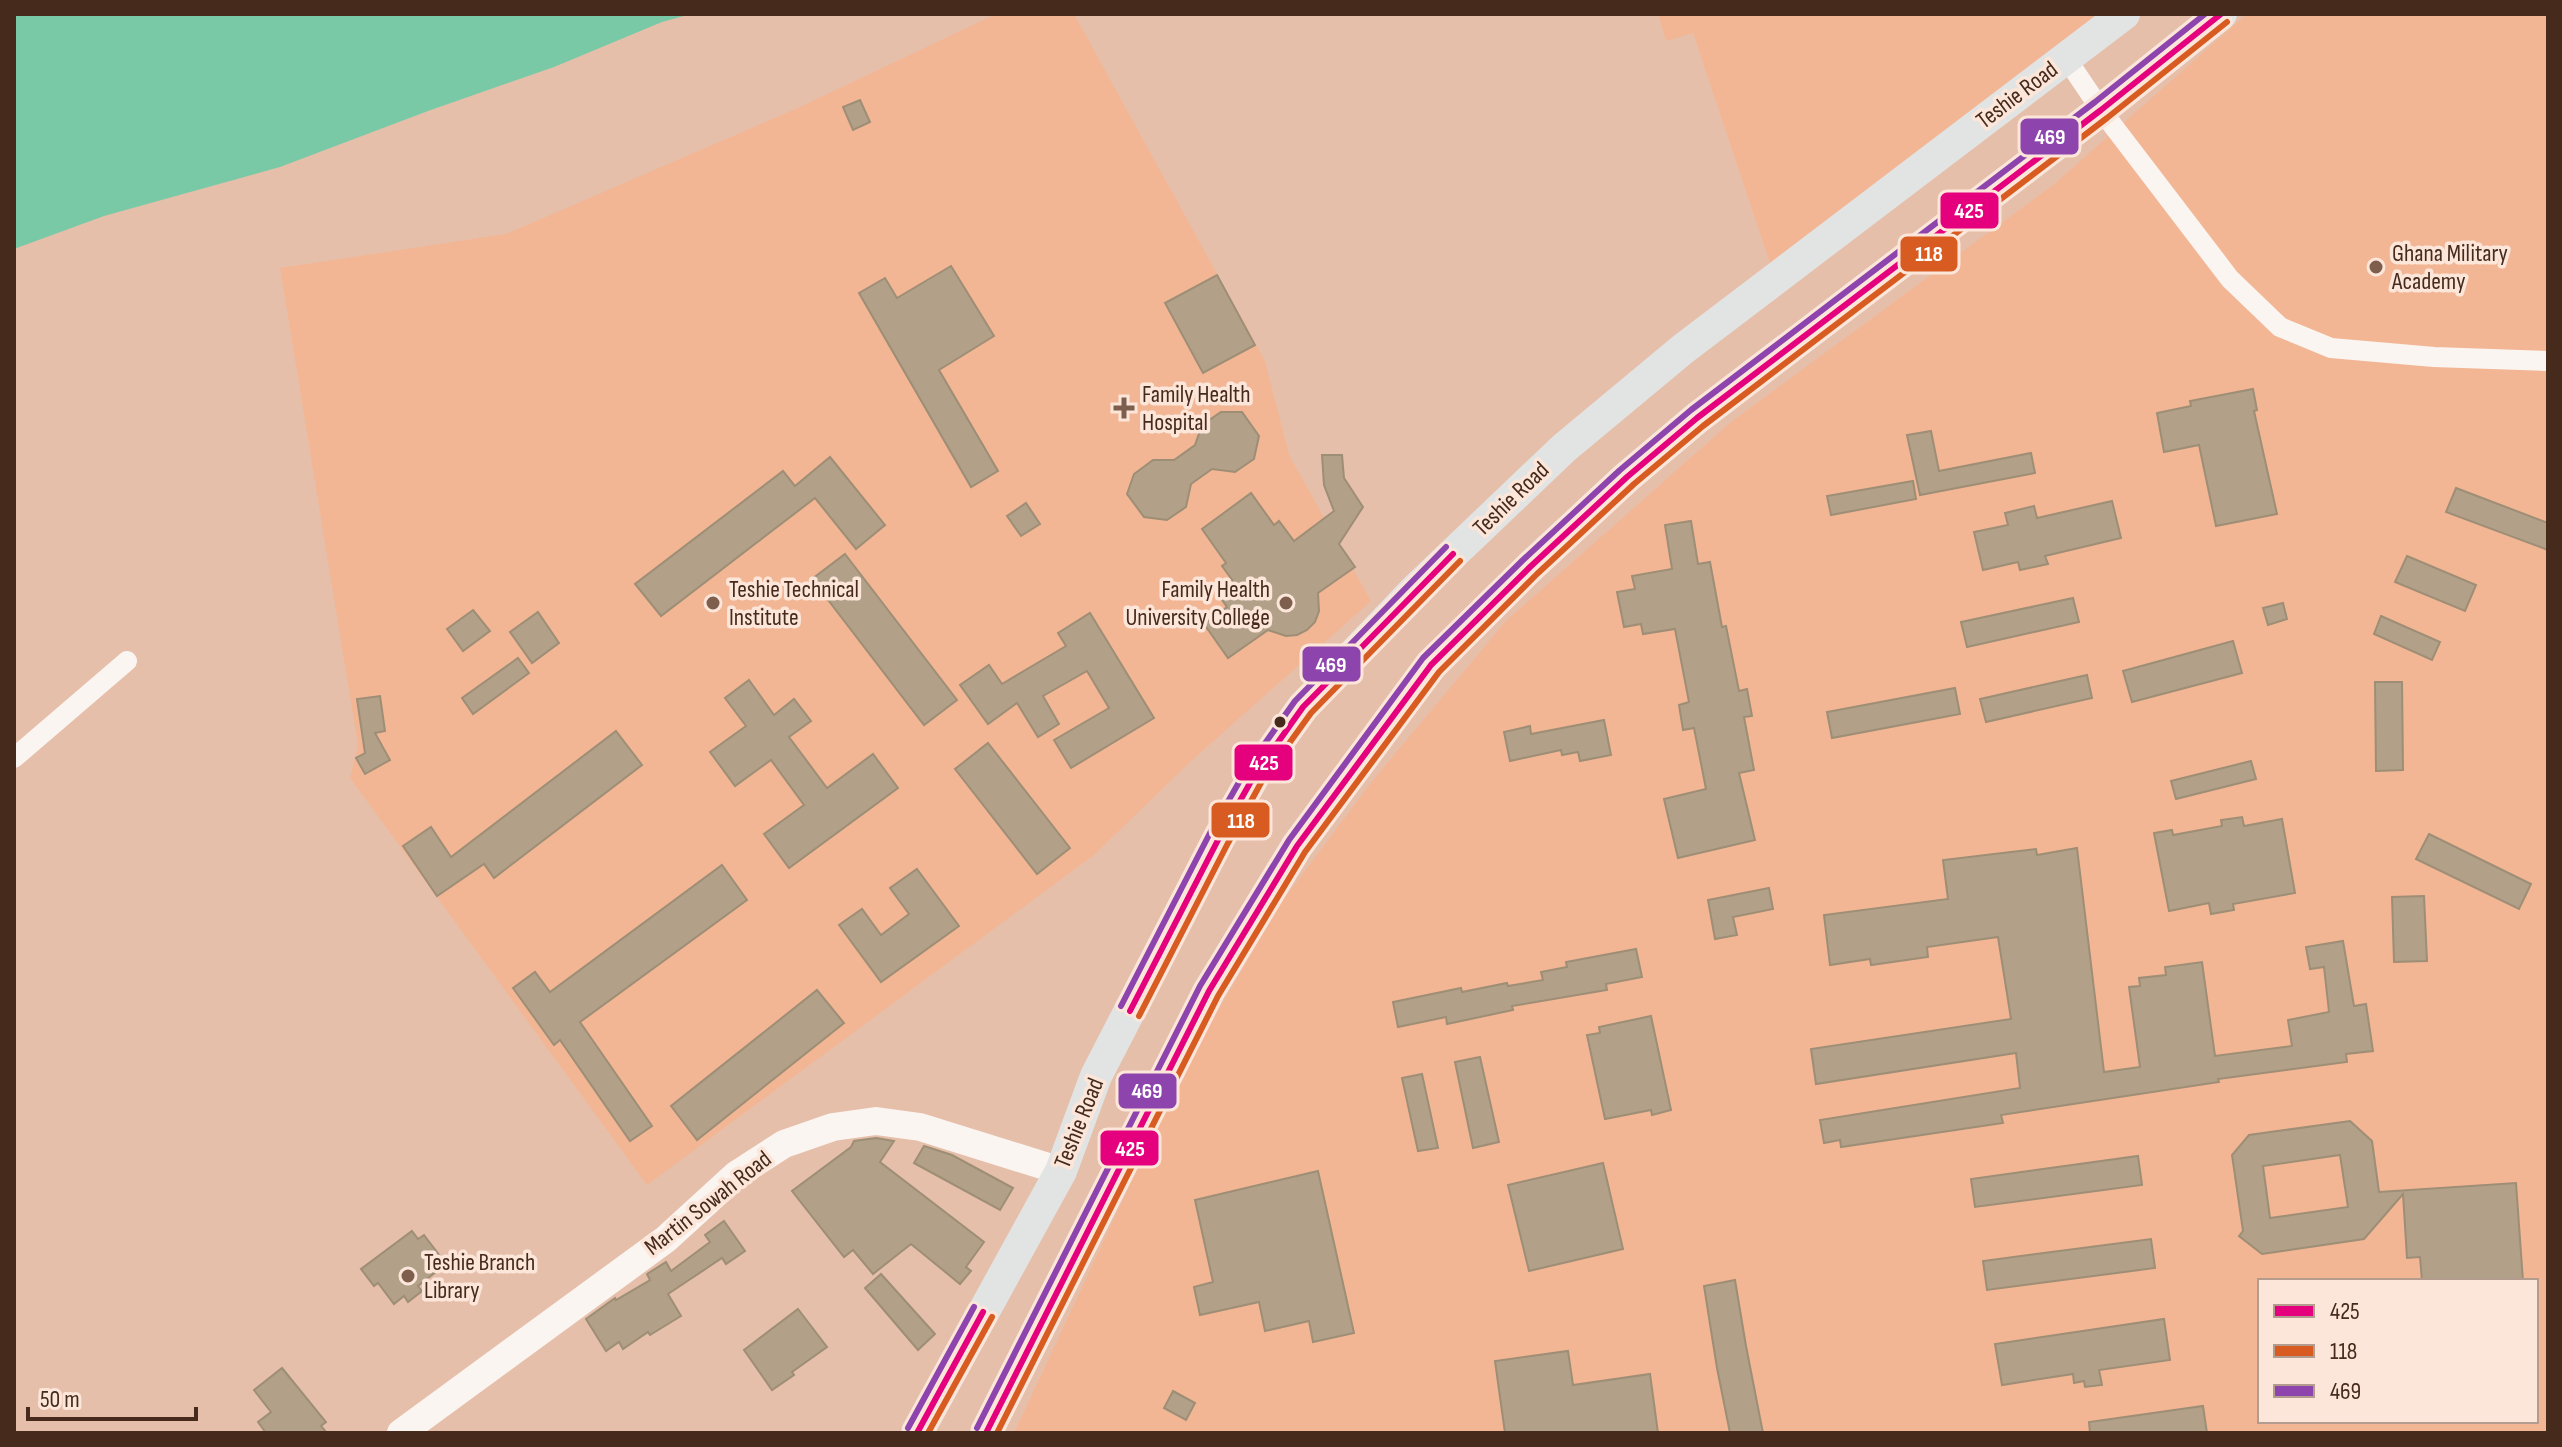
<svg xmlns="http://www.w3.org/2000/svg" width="2562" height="1447" font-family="'Sofia Sans Condensed',sans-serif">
<rect width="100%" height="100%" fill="#e6bfaa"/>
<!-- built -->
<g fill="#f2b695" fill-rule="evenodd">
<polygon points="996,14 1074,14 1265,361 1289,455 1371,601 1189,763 1094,855 647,1185 350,778 358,745 280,268 506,234 802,106"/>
<polygon points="1658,14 2098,14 1772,269 1693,33 1666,41"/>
<path d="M2247,14H2548V1433H1014L1186,1065L1283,900L1373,780L1506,621L1731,422L2053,185ZM2260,1281H2536V1421H2260Z"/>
</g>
<!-- water -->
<polygon fill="#7ac9a6" points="14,14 691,14 662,22 554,67 428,111 280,167 104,216 14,249"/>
<!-- building -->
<g fill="#b2a088" stroke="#9e8e75" stroke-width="2" fill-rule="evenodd">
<polygon points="860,100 870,122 853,130 843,107"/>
<polygon points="951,266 994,336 939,370 998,471 971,487 859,293 885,278 897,298"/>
<polygon points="1217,275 1255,345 1203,373 1165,303"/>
<polygon points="2253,389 2257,410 2254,411 2277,514 2216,526 2199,445 2164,452 2157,413 2191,406 2190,401"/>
<polygon points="1221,412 1242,412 1259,436 1254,459 1235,472 1212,469 1191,484 1186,507 1167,520 1144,517 1127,494 1134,474 1153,460 1174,460 1195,445 1202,425"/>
<polygon points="1931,431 1939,471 2031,453 2035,473 1920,495 1907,435"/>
<polygon points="1322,455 1342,455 1344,478 1363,507 1339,544 1355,567 1318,593 1319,611 1315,622 1307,630 1297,635 1286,636 1268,630 1228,658 1204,624 1227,607 1222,600 1238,588 1222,566 1226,563 1202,529 1251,493 1274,525 1279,521 1294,541 1334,511 1324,485"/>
<polygon points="830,457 885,525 856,549 815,498 661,616 635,584 783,471 795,486"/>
<polygon points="1913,481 1916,499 1831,515 1827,496"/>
<polygon points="2456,488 2548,523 2548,550 2446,512"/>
<polygon points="2112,501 2121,538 2045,556 2048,564 2020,570 2018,562 1983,570 1974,532 2008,525 2005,513 2034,506 2037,518"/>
<polygon points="1026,503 1040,524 1021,536 1007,516"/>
<polygon points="1691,521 1698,564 1710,562 1722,627 1726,626 1739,691 1747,689 1752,716 1744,717 1754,770 1739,773 1755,840 1678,858 1664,799 1706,789 1694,728 1683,730 1679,705 1689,702 1675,629 1643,634 1641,624 1624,627 1617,592 1635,589 1632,576 1672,569 1665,525"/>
<polygon points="845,554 957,700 924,725 812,579"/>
<polygon points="2407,556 2476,585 2465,611 2395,582"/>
<polygon points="2073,598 2079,622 1967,647 1961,622"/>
<polygon points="2283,603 2287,619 2268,625 2263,608"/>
<polygon points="473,610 490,631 463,651 447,629"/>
<polygon points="538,612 559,643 532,663 510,632"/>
<polygon points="1090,613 1154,718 1071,768 1054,740 1109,708 1087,671 1043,696 1059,724 1038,737 1017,703 988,724 960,685 989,665 1002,684 1066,646 1058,633"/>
<polygon points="2381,616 2440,642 2432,660 2374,634"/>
<polygon points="2233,641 2242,673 2132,702 2123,671"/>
<polygon points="518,658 529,673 473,714 462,698"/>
<polygon points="2087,675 2092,698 1986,722 1980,699"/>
<polygon points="749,680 774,715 794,699 811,721 789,737 827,788 873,754 898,788 789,868 764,834 804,805 771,760 735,786 710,752 746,726 725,698"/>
<polygon points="2375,682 2402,682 2403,770 2376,771"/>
<polygon points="1955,688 1960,714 1832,738 1827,712"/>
<polygon points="380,696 385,731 375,733 390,760 365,774 356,758 365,753 357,699"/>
<polygon points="1604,720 1611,755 1580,761 1578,752 1562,755 1561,750 1510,761 1504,732 1530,726 1531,734"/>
<polygon points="616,731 642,765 494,878 484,864 437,896 403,846 431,827 451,857"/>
<polygon points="988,743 1070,848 1037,874 955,769"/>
<polygon points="2251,761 2256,779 2176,799 2171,781"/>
<polygon points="2242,817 2244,826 2282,819 2295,893 2233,904 2234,910 2211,914 2209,903 2169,911 2154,833 2172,830 2173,835 2222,826 2221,820"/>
<polygon points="2429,834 2531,884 2519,909 2416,859"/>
<polygon points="2077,848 2104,1072 2140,1067 2129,987 2140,986 2139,978 2166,975 2165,967 2202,962 2215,1056 2292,1046 2288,1020 2329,1012 2324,967 2310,969 2306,947 2343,941 2354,1006 2366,1004 2373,1051 2346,1054 2347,1062 2218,1079 2219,1082 2001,1115 2003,1123 1841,1147 1840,1140 1824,1143 1820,1120 2020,1088 2016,1053 1816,1084 1811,1049 2011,1019 1998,937 1927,947 1928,957 1871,965 1870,959 1830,965 1824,915 1948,899 1943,860 2036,849 2037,855"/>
<polygon points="722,865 747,900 580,1022 652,1126 630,1141 560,1040 554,1045 513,988 535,972 550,992"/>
<polygon points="917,869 959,926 881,982 839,925 862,909 881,935 909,914 890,888"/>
<polygon points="1769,888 1773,909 1733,917 1737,935 1715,939 1708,900"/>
<polygon points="2424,896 2427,961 2394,962 2392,897"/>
<polygon points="1636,949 1642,977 1606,984 1607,990 1512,1006 1513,1010 1447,1024 1446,1017 1398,1027 1393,1002 1461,988 1462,992 1507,983 1508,986 1543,980 1541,972 1567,967 1566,962"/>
<polygon points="817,990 844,1023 697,1140 671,1106"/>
<polygon points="1651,1016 1671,1110 1652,1115 1651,1110 1605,1119 1587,1035 1600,1033 1599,1027"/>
<polygon points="1480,1057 1499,1142 1473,1148 1455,1062"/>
<polygon points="1422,1074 1438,1148 1418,1151 1402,1078"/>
<path d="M2350,1121L2372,1141L2379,1192L2516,1183L2523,1281H2422L2420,1257L2407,1258L2403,1194L2364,1239L2262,1254L2239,1236L2243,1231L2232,1155L2249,1135ZM2340,1155L2348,1207L2270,1218L2263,1166Z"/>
<polygon points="876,1138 894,1141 880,1162 984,1242 966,1267 971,1271 960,1284 911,1244 873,1274 853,1250 844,1257 792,1191 851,1147 854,1141"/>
<polygon points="924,1146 952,1155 1013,1188 1000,1210 914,1163"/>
<polygon points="2138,1156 2142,1185 1975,1207 1971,1179"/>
<polygon points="1603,1163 1623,1249 1529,1271 1508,1185"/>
<polygon points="1318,1171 1354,1333 1313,1342 1309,1321 1265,1331 1259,1302 1200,1315 1194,1287 1213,1282 1195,1200"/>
<polygon points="724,1221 745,1251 726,1264 722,1258 668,1294 681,1316 650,1335 648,1332 623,1349 619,1342 606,1351 586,1319 615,1298 616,1300 650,1280 647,1274 666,1262 671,1271 710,1242 705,1235"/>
<polygon points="412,1231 418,1239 424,1235 446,1264 418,1286 422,1291 408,1302 404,1296 394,1304 378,1283 374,1286 361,1269"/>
<polygon points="2151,1239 2155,1268 1987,1290 1983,1261"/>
<polygon points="881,1274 935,1334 918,1350 865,1288"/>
<polygon points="1735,1280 1746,1346 1763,1433 1730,1433 1717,1368 1704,1286"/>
<polygon points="798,1309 827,1347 792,1372 794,1375 772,1390 744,1350"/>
<polygon points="2164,1319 2170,1360 2099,1370 2102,1385 2085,1387 2084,1381 2074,1383 2073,1374 2002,1385 1995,1344"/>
<polygon points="1568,1351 1573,1385 1650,1374 1658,1433 1505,1433 1495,1361"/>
<polygon points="282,1368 326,1422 321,1426 327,1433 266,1433 258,1422 271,1412 254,1390"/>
<polygon points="1173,1391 1195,1403 1186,1420 1164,1408"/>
<polygon points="2203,1406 2207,1433 2090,1433 2089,1422"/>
</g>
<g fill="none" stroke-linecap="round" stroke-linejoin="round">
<!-- street -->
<g stroke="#fbf5f2" stroke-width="20">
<polyline points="2066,58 2101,110 2230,279 2280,327 2331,348 2434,357 2548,361"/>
<polyline points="14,758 127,661"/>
</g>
<!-- secondary -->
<polyline stroke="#fbf5f2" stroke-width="28" points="401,1433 666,1239 736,1175 784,1144 833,1127 876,1121 920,1127 1061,1171"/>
<!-- primary -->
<g stroke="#e2e4e4" stroke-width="32">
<polyline points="917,1433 1061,1171 1096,1076 1219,838 1254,776 1303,707 1415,590 1564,448 1683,349 2124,14"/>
<polyline points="986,1433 1209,991 1297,846 1431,665 1530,567 1627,477 1697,418 2101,110 2221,14"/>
</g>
<!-- bus-1 casing -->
<g stroke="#fce6da" stroke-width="12">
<g id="bus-1">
<polyline points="1130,1011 1219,838 1254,776 1303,707 1453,554"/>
<polyline points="917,1433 983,1312"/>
<polyline points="986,1433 1209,991 1297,846 1431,665 1530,567 1627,477 1697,418 2101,110 2221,14"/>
</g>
</g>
<!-- bus-2 casing -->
<g stroke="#fce6da" stroke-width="12">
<g id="bus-2">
<polyline points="1139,1016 1228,843 1262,781 1311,713 1460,561"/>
<polyline points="928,1433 992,1317"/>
<polyline points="997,1433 1218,996 1305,852 1439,672 1537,574 1634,484 1703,426 2107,118 2227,22"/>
</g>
</g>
<!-- bus-3 casing -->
<g stroke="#fce6da" stroke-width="12">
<g id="bus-3">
<polyline points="1121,1006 1210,833 1246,770 1295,701 1446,547"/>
<polyline points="908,1428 974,1307"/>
<polyline points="977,1428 1200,986 1289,840 1423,658 1523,560 1620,470 1691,410 2095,102 2205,14"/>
</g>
</g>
<!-- bus-1 -->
<use href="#bus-1" stroke="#e5007d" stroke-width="6"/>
<!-- bus-2 -->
<use href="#bus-2" stroke="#d85c21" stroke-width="6"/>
<!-- bus-3 -->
<use href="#bus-3" stroke="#8e44ad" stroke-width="6"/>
</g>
<!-- markers -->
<g fill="#7e5e4d" stroke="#fce6da" stroke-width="3">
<circle cx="2376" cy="267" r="8"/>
<path d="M1120 396h8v8h8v8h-8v8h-8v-8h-8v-8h8z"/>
<circle cx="713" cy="603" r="8"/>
<circle cx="1286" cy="603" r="8"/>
<circle cx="408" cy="1276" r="8"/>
</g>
<circle fill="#462a1b" stroke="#fce6da" stroke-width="3" cx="1280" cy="722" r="7"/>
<g text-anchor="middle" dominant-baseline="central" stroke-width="7" stroke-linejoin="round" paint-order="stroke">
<!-- street labels -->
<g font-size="24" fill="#462a1b" stroke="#fce6da">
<text transform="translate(2017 95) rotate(-37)">Teshie Road</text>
<text transform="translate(1511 499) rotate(-44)">Teshie Road</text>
<text transform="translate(1079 1123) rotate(-68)">Teshie Road</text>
<text transform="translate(708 1203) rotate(-38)">Martin Sowah Road</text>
</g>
<!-- poi labels -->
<g font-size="24" fill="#462a1b" stroke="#fce6da" text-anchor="start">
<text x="2392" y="253">Ghana Military<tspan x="2392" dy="28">Academy</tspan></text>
<text x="1142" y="394">Family Health<tspan x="1142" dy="28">Hospital</tspan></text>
<text x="729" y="589">Teshie Technical<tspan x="729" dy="28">Institute</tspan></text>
<text x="1270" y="589" text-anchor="end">Family Health<tspan x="1270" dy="28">University College</tspan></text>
<text x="424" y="1262">Teshie Branch<tspan x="424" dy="28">Library</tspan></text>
</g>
</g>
<g stroke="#fce6da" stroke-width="3">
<rect x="2019" y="117" width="61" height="39" rx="8" fill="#8e44ad"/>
<rect x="1939" y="191" width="61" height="39" rx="8" fill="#e5007d"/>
<rect x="1899" y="235" width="60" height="38" rx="8" fill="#d85c21"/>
<rect x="1301" y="645" width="61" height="38" rx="8" fill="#8e44ad"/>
<rect x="1233" y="743" width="61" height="39" rx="8" fill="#e5007d"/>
<rect x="1210" y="801" width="61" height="38" rx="8" fill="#d85c21"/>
<rect x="1117" y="1072" width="61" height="38" rx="8" fill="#8e44ad"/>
<rect x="1099" y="1129" width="61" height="38" rx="8" fill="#e5007d"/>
</g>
<g font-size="22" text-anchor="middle" font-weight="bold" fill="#fff">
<text x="2050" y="144">469</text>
<text x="1969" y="218">425</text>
<text x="1929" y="261">118</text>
<text x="1331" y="672">469</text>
<text x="1264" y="770">425</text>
<text x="1241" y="828">118</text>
<text x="1147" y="1098">469</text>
<text x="1130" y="1156">425</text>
</g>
<!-- border -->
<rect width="2562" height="1447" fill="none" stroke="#462a1b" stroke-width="32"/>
<!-- legend -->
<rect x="2258" y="1279" width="280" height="144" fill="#fce6da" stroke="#b39b8e" stroke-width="2"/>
<rect x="2274" y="1305" width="40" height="12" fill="#e5007d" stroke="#b39b8e" stroke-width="2"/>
<text x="2330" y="1319" font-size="24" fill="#462a1b">425</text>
<rect x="2274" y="1345" width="40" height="12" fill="#d85c21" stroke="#b39b8e" stroke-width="2"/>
<text x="2330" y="1359" font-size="24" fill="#462a1b">118</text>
<rect x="2274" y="1385" width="40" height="12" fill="#8e44ad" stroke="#b39b8e" stroke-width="2"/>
<text x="2330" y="1399" font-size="24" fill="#462a1b">469</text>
<!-- scale -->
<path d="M28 1407v12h168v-12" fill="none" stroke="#462a1b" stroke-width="4"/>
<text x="40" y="1407" font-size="24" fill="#462a1b" stroke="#fce6da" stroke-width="6" paint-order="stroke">50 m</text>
</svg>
